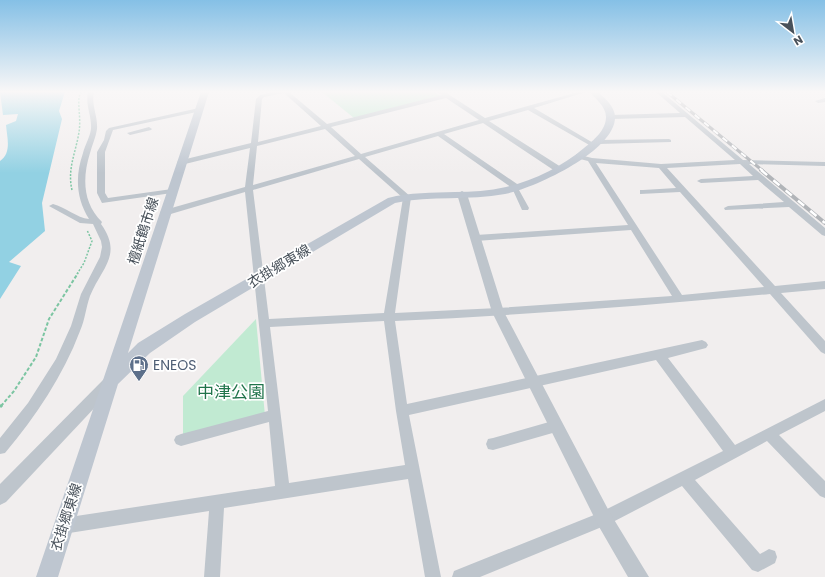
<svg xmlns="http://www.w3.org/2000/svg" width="825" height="577" font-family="Poppins,'Noto Sans JP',sans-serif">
<rect width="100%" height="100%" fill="#f1eeee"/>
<!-- green -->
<g fill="#c1ead2">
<polygon points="322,92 434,92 441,96 354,118"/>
<polygon points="256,319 265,416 183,438 183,396"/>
</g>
<!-- water -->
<path fill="#92d1e3" d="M0,92H65L59,111L62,119L42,203L45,231L9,262L21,266L0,299V161C12,153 7,137 6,125L16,121L18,114L3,115Z"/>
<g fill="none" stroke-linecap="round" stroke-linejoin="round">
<!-- path-far2 -->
<g stroke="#7cc5a2" stroke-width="1.5" stroke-dasharray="2 1.5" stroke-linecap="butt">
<path d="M72,190C67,169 76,152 79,132C81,120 78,108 79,97L81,92"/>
<polyline points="77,274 84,263 92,241 87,230"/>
</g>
<!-- path-far1 -->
<polyline stroke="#7cc5a2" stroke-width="2" stroke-dasharray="3.5 2" stroke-linecap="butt" points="1,406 14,391 36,357 49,319 78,273"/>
<!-- path -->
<polyline stroke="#7cc5a2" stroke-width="3" stroke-dasharray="4.5 3" stroke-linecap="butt" points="0,407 2,405"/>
<!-- minor -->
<g fill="#bec5cc" fill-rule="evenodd">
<path d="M88,92H94C91,105 98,116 97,129C96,137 92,145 90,153C82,179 83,203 102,222L101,224C123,255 102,267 90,296C86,307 85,320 80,331C63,376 36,416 5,453L0,454V438L28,403L56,359L71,326L81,294L100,257L102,247L101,241L93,224L80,223L49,206L53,204C65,207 77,218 89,219C76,198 75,176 83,153C85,145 90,137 91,129C92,116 85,105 88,92Z"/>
<path d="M274,92H289L327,124L442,95L438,92H445L485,118L578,92H586L534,108L595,144V146H591L528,110L489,121L561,167V171H555L483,123L444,134L520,186L521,188L519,190L529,208L528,210H522L512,188L438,136L365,157L411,197L395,313L498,308L672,296L631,230L476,241L472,238L476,235L628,225L588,161L576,158V154L592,158L661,164L735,160L685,117L611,119L608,117L611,115L680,113L656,92H662L743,160L825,162V166L749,164L825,228V236L822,235L789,207L725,210L724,208L728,206L784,202L758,180L701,183L697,181L701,179L753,176L740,164L667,168L775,286L825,281V289L781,293L825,341V354L821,352L770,294C645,306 520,315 395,321L407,404L702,340L706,342L708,345L706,348L668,358L735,445L825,399V411L779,435L825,481V498L820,496L767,441L695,480L760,554L769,549L775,551L777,557L775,563L758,572L752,570L682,486L609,524L480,577H452L454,571L599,513L723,451L656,360L409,415L441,577H425L408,479L224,508L220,577H204L209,511L63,534L58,531L55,526L58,521L63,518L275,486L269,422L181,446L176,444L174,440L176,436L181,434L268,411L245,192L164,216L160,213L161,211L245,187L250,148L181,165L177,163L178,161L251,143L256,99L260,95ZM284,93L321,126L258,142L262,99L264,97ZM446,98L479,120L361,154L331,127ZM325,129L355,156L253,185L257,146ZM359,159L403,198L384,313L269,319L253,190ZM596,163L659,168L676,188L643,190H640V194L680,192L764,287L682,295ZM384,321L396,411L405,465L289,483L270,327Z"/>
<polygon points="825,98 825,102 818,103 815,101"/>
<polygon points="199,108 201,109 201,111 113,130 105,152 105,193 108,198 172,189 176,191 172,193 102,203 97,193 97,152 104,140 106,131 109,128"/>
<polygon points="149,127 152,129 151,130 130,135 127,133"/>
<polygon points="669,139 671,140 671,142 598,144 595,142 598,140"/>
<polygon points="556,420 561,422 562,426 561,430 556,432 493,450 488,449 486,444 488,439 493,438"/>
</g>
<!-- tertiary -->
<g fill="#bec5cc" fill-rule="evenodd">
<polygon points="462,191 467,194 504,312 610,513 649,577 628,577 598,525 492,312 457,194"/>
<polygon points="110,376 115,378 117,382 115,386 6,502 0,505 0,484 105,378"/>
</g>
<!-- secondary -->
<path fill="#bec6d0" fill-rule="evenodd" d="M201,92H209L128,353L138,343L185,314L388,198C410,192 432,193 455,192C472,192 489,191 506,187C533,181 563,166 584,148C594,140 606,130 606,117C606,106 595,99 590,92H598C605,98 615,107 615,117C616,151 533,189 505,194C469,201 431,195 395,203L195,322L150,353L118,384L58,577H36Z"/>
<!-- rail-far1 casing -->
<g stroke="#b1b4b8" stroke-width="3">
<polyline id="rail-far1" points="667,92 763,171"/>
</g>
<!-- rail casing -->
<g stroke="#b1b4b8" stroke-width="4">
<polyline id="rail" points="761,170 825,223"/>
</g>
<!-- rail-far1 -->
<use href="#rail-far1" stroke="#fff" stroke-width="2" stroke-dasharray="6" stroke-linecap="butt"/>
<!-- rail -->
<use href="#rail" stroke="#fff" stroke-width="2.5" stroke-dasharray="8" stroke-linecap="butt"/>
</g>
<!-- sky -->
<linearGradient id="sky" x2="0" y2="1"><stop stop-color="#85c0e6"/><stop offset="0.53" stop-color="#f9f7f7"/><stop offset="1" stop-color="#f9f7f7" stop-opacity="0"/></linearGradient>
<rect width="825" height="173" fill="url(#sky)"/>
<!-- icons -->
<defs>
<g id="fuel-pin" transform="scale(1)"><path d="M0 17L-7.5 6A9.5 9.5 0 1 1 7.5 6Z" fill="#5c6f8a" stroke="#fff"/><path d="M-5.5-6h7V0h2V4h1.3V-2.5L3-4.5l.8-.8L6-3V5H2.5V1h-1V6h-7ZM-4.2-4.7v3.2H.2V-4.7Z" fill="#fff"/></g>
</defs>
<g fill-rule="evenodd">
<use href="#fuel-pin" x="139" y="365"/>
</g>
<g text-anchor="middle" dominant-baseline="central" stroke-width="3.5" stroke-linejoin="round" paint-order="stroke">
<!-- street labels -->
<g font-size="14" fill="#48515a" stroke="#fff">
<text transform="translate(143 231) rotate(-72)">檀紙鶴市線</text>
<text transform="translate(279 266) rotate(-31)">衣掛郷東線</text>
<text transform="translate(66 517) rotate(-72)">衣掛郷東線</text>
</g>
<!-- service labels -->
<g font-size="14" fill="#4e5e75" stroke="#fff" text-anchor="start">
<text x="153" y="365">ENEOS</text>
</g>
<!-- near-park labels -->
<g font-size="17" fill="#20744b" stroke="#fff">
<text x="231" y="392">中津公園</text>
</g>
</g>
<!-- north arrow -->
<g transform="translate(793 32) rotate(149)" stroke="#ffffff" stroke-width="3" paint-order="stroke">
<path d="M0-3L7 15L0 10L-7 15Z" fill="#48515a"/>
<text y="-6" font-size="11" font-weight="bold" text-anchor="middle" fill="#48515a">N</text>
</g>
</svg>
